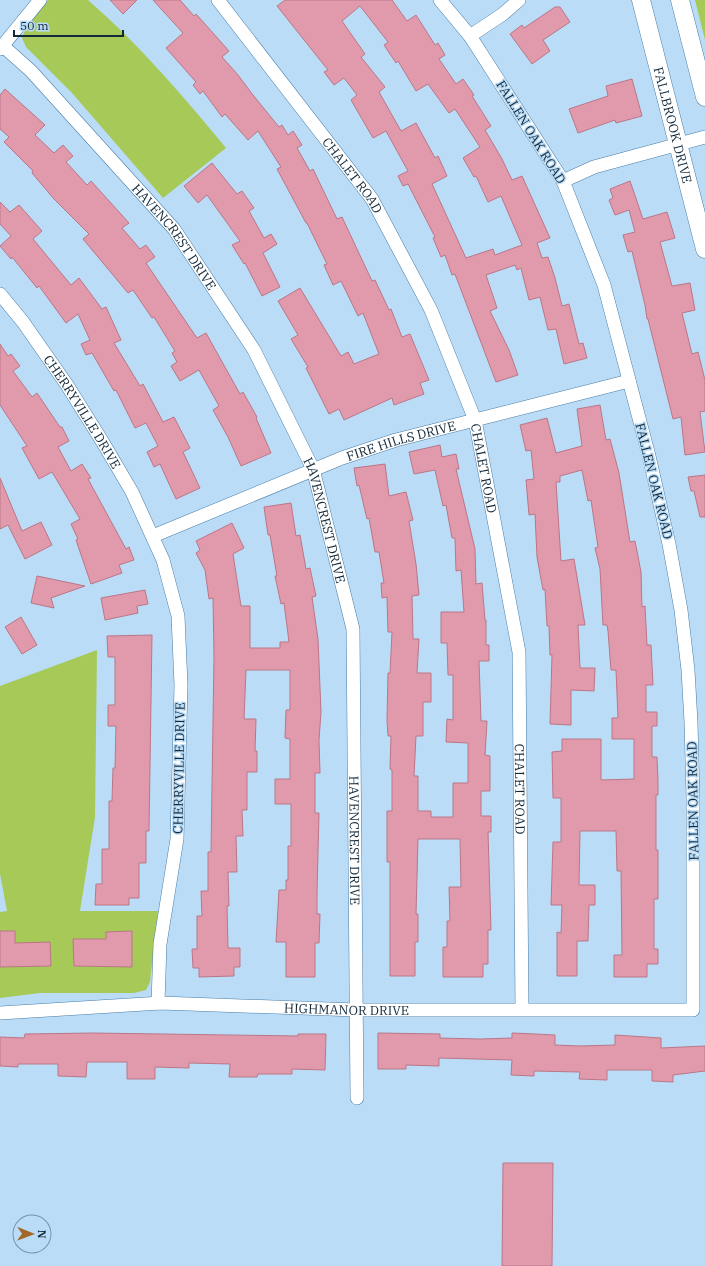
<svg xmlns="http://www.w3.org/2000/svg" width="705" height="1266" font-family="'IBM Plex Serif',serif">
<rect width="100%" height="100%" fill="#bbdcf7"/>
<!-- green -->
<g fill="#a7c958">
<path d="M48,0H88C140,45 183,96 226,148L163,198L72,93L26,47L22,38L25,30Z"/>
<polygon points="695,0 705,0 705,40"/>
<polygon points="97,650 95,817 80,911 158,911 150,982 146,990 134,993 40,993 0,998 0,912 7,911 0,874 0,686"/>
</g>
<!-- building -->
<g fill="#e19aab" stroke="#ba7687" fill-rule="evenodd">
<polygon points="110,0 137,0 123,14"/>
<polygon points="153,0 180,0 194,16 196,14 229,51 222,57 238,75 253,95 279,127 282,125 288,135 293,131 302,145 297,148 310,171 313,169 337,219 342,217 372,281 375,280 389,310 391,309 402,337 410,334 429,380 420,383 424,394 394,405 392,398 344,420 339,409 329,414 306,368 308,367 291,339 298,335 278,301 300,288 341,356 348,352 354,364 379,354 363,313 358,316 341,281 333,285 324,265 327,264 307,223 306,223 277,169 281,167 258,131 248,140 225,114 222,117 203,91 200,94 193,85 196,82 166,48 183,33"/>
<path d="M285,0H392L407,21L416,15L435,45L438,43L445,55L439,59L456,84L463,79L474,95L472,96L491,126L485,130L502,159L512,180L522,176L550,238L537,243L542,258L548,257L555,278L562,306L569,304L579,344L583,343L587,358L564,364L556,329L548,330L540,297L529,300L521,268L517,270L515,265L486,275L497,308L490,311L509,350L518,375L496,382L455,274L452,275L445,255L441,257L433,238L435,237L408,184L403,186L398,176L408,171L386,131L373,138L351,100L357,95L344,78L334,85L324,72L328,70L277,6ZM360,6L388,42L384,45L396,63L398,61L416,91L428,84L449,113L455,109L480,147L463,158L474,177L476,176L488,202L501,196L522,245L495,255L493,249L466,258L432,184L447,176L438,156L435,158L416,123L401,131L379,92L385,87L361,57L365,54L342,21Z"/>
<polygon points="555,7 560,7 570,22 543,40 550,51 532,64 510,34 522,25 524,28"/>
<polygon points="632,79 642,116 616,123 615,120 578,133 569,109 608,96 606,86"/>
<polygon points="5,89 45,125 35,135 54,153 63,145 73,156 66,162 87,185 91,181 129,223 122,228 140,249 146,245 155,257 146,263 197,338 206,333 240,394 243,392 257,417 256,418 271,453 241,466 228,437 213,410 219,406 199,370 180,381 171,366 177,362 172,353 175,351 154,317 152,318 133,290 128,293 83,239 89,234 54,199 32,173 33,171 4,142 9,137 0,129 0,95"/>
<polygon points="212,163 237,194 242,191 254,208 249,211 264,238 271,234 277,244 263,253 280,287 262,296 245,263 244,264 232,245 240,241 207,195 198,203 184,186"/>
<polygon points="630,181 643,219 667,212 675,238 660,242 672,286 690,283 695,310 682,313 692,354 698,352 705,380 705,411 700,412 705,452 685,455 681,417 673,419 648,319 647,319 645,305 632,251 628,252 623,235 635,232 629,210 615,215 609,200 613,198 610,189"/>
<polygon points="0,202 10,212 19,205 42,231 33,239 71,285 79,278 102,309 106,307 121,340 114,343 140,386 143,384 163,422 174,417 190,448 183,452 200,488 176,499 160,464 154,467 147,452 158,446 146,423 135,428 116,390 114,391 92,353 86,355 81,344 90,340 78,314 66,323 39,286 37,288 12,257 11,259 0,246 11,236 0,224"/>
<polygon points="0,344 8,356 11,354 20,366 13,371 32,397 37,393 60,427 62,427 69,441 58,447 71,471 82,464 91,478 88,479 126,549 129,547 134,560 119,565 122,573 91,584 76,540 78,539 71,524 80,519 52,472 39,479 22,448 27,446 0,405"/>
<polygon points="600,405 606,440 610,439 619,473 630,542 635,541 641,572 642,607 645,606 647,645 651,645 653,685 646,685 646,712 657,712 657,726 652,726 652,757 657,757 658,779 658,795 656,795 656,850 658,850 658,899 654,899 654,949 658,949 658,964 647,964 647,977 614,977 614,955 622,955 621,871 617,871 616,831 580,831 579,885 595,885 595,905 589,905 588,941 577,941 577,976 557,976 557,932 561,933 562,905 551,905 553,842 561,842 561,798 553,798 552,752 562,751 562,739 601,739 601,780 634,779 634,739 612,739 612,718 618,718 616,670 611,670 608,631 607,625 603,625 600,569 595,548 598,547 591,500 588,501 582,470 560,476 560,482 556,482 561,561 574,559 585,625 578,625 580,668 595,668 594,691 571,690 571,725 550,724 552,655 550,655 549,626 547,626 545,589 543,590 537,557 535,514 529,515 526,480 534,479 531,450 526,451 520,425 547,418 556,453 582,446 577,409"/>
<polygon points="440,445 442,457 456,454 459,469 456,469 475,549 476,584 482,583 485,620 486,620 486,645 489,645 489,661 479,661 481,721 487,721 485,755 490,756 490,791 481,791 481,816 491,816 491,832 488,832 491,930 488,930 488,964 483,964 483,977 443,977 443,947 447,947 447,921 450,921 449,887 461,887 460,839 418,839 416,914 418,914 418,942 415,942 415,976 390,976 390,862 387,862 387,811 392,811 392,770 390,769 391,736 388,736 387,720 388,673 390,673 392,632 388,632 387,597 382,598 381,583 384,583 379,552 375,552 369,518 367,519 359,485 357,486 354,468 385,464 389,496 406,492 413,520 409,521 416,564 419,595 412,596 413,639 419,639 417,673 431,673 431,702 423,702 423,736 416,736 414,776 418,776 418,811 431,811 431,817 453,817 453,783 468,783 468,743 446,742 447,719 453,720 453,675 448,675 447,643 441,643 441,612 464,612 461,570 456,571 455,538 452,538 446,505 443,506 435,470 414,474 409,452"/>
<polygon points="705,475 705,517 700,517 694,491 691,491 688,477"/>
<polygon points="0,478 22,531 41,522 52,545 25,559 8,525 0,529"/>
<polygon points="291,503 296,536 300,535 306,569 310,568 316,596 312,597 318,639 321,712 319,740 320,773 315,773 315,813 319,813 317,892 317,914 320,914 319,943 315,943 315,977 286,977 286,942 276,942 279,890 286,890 286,880 288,880 288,846 291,846 291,804 275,804 275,779 290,779 290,739 285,738 286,710 290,710 290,670 246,670 244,719 256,719 255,751 257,751 257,772 247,772 247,810 242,810 243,836 236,836 237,872 228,872 229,906 227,906 228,948 240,948 240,967 234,967 234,976 199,977 199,968 193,968 192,949 197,949 197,916 202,916 201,891 208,891 208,852 211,852 214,656 213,598 209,599 205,570 196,553 200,550 196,541 232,523 244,548 233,554 241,606 250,606 250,648 280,648 280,642 289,642 284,603 281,604 275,576 277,576 270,535 268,535 264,507"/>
<polygon points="37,576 85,586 51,598 54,608 31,603"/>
<polygon points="145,590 148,604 137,606 138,613 105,620 101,598"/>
<polygon points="21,617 37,645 22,654 5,627"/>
<polygon points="152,635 149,831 146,831 146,863 139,863 139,898 129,898 129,905 95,905 96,884 102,884 102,849 109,849 109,801 112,801 113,768 115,768 116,726 108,726 108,705 115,705 115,657 108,657 107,636"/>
<polygon points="0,931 15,931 15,943 50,942 51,966 0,967"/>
<polygon points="132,931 132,967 74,966 73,939 106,939 106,932"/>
<polygon points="93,1033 298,1036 298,1034 326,1034 325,1070 292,1069 292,1074 258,1074 257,1077 229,1077 230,1064 189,1063 189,1068 155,1067 155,1079 127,1079 127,1062 87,1062 86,1077 58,1076 58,1064 18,1064 18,1067 0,1066 0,1037 24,1038 25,1034"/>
<polygon points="378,1033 440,1034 440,1038 480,1039 512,1038 512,1033 535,1034 555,1035 555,1045 580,1046 615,1045 615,1035 661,1038 661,1048 705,1046 705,1071 673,1075 673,1082 652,1081 652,1070 607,1070 607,1080 579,1079 580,1072 534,1071 534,1076 511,1075 512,1060 439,1058 439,1066 406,1065 406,1069 378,1069"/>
<polygon points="503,1163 553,1163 552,1266 502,1266"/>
</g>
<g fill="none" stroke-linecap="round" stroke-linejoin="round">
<!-- minor casing -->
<g stroke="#477da7" stroke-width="14">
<g id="minor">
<path id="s1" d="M218,0L372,199L431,310L475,420L519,652L522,1009"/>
<polyline points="470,36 503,14 519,0"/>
<path id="s2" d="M3,46L31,71L174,229L254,350L313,469L353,629L357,1098"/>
<polyline points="0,49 40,0"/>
<polyline points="563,181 594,167 705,137"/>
<path id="s3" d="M0,294L23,322L67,385L102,441L132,492L163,560L178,616L181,685L177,839L160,944L158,1003"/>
<path id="s4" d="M153,536L342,458L396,440L629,381"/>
<path id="s5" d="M0,1013L161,1003L356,1010H693V798L691,722L688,670L681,610L669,544L649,456L604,285L563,181L470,36L440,0"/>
</g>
</g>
<!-- secondary casing -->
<g stroke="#477da7" stroke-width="19">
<g id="secondary">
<path id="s6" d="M641,0L705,249"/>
<polyline points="680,0 705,97"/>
</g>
</g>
<!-- minor -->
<use href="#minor" stroke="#fff" stroke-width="13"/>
<!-- secondary -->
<use href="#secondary" stroke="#fff" stroke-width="18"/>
</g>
<g text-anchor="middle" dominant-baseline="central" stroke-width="3" stroke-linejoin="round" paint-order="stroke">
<!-- street labels -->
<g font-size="13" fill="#12293a" stroke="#bbdcf7">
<text stroke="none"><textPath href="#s6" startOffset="129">FALLBROOK DRIVE</textPath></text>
<text transform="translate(531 132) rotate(58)">FALLEN OAK ROAD</text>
<text stroke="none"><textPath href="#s1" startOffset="221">CHALET ROAD</textPath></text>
<text stroke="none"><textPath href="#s2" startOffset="257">HAVENCREST DRIVE</textPath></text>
<text stroke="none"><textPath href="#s3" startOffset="144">CHERRYVILLE DRIVE</textPath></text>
<text stroke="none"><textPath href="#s4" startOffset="266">FIRE HILLS DRIVE</textPath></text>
<text stroke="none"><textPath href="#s1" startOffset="545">CHALET ROAD</textPath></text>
<text transform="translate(654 481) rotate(76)">FALLEN OAK ROAD</text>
<text stroke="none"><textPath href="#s2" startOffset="581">HAVENCREST DRIVE</textPath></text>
<text transform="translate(179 768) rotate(-89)">CHERRYVILLE DRIVE</text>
<text stroke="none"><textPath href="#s1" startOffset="869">CHALET ROAD</textPath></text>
<text transform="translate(693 801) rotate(-91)">FALLEN OAK ROAD</text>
<text stroke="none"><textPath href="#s2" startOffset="905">HAVENCREST DRIVE</textPath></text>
<text stroke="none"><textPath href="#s5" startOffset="347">HIGHMANOR DRIVE</textPath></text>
</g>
</g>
<!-- north arrow -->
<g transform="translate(32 1234) rotate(91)"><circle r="19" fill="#bbdcf7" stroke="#7794ab"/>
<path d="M0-3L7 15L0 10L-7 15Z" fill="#a36829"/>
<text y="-6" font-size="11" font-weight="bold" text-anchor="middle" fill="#12293a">N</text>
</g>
<!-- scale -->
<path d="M14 30v6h109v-6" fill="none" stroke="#12293a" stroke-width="2"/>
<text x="20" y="30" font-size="12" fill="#12293a" stroke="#bbdcf7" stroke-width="3" paint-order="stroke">50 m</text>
</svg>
